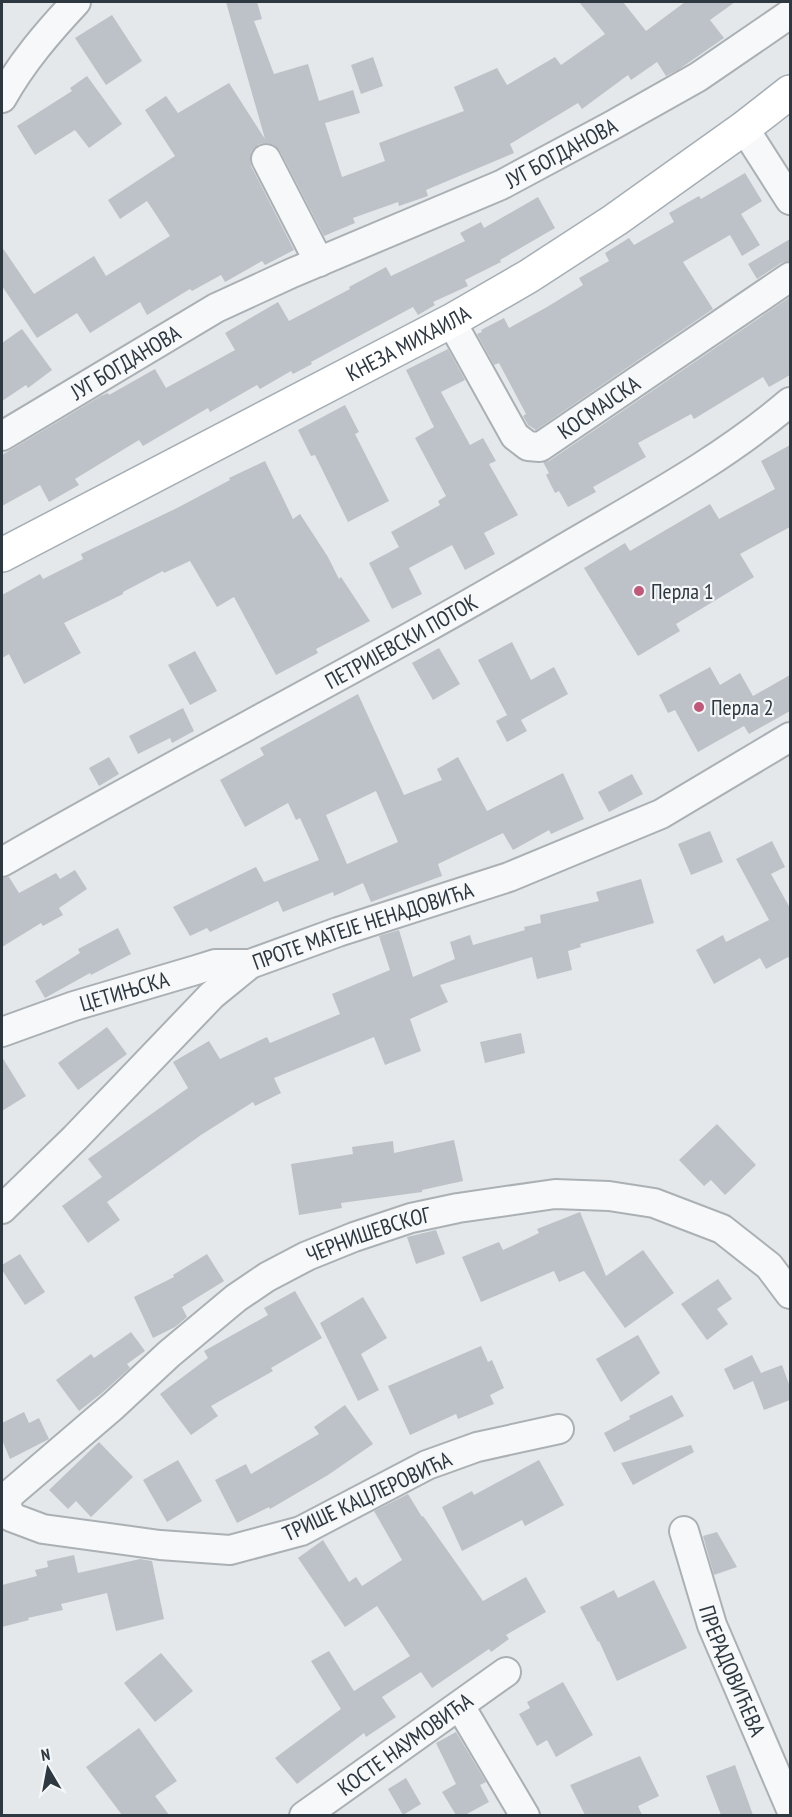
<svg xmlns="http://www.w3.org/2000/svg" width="792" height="1817" font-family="'PT Sans Narrow',sans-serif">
<rect width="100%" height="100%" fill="#e4e8ea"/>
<!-- building -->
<g fill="#bcc2c7" fill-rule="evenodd">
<polygon points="226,2 257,2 262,19 254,21 274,74 308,64 319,101 353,90 360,113 325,123 342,177 385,161 379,143 464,111 454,87 497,68 507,85 555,57 561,65 605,34 579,2 623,2 646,31 685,2 735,2 710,20 724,38 678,70 666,76 657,62 631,80 628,75 582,109 578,103 510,144 514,153 426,190 428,196 399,206 398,202 353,218 355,223 324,236 280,151 274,145 267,143 259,144 252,151 250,159 251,166 294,250 265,265 262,261 225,282 221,275 192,291 190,289 147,315 140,302 90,333 77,313 37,338 2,286 2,247 34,294 94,256 106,276 170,236 147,201 120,219 108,200 175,156 145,110 166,96 178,113 229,83 265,139"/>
<polygon points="112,15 142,61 106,85 75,38"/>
<polygon points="373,57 383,86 361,94 351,65"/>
<polygon points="87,76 122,124 89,148 75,130 35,155 17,126 72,91 70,88"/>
<polygon points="745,173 762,201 741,214 760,245 742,256 730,235 683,262 713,309 536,430 528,425 523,416 526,414 499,363 494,365 477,334 482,332 481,330 504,318 509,328 547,307 583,285 579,278 609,261 605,253 629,238 634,245 674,222 669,213 699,196 701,199"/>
<polygon points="538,197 555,228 500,260 501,262 465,280 468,286 433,302 435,305 418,315 413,307 311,362 312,364 293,374 291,371 260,389 257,385 210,412 208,408 143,446 139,440 75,479 79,485 49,502 40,485 2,506 2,455 101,396 108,393 109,395 155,369 166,388 235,350 225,333 278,302 289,321 350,289 349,287 386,267 391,276 465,241 460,233 481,222 484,228"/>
<polygon points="790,239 790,261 781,263 757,279 748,264"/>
<polygon points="790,297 790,375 769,387 763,377 694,419 691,414 638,443 646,457 593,487 596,492 568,507 559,491 555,493 546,475 549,473 543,462 549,461"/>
<polygon points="22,329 52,370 28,388 26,385 2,401 2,343"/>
<polygon points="448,349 465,380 441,392 470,445 483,438 496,461 489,464 518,515 484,533 495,554 465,570 452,545 409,568 422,594 392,609 369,563 399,547 391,532 440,505 438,501 446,496 415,438 434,427 406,370"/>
<polygon points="345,405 359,432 355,434 389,501 348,522 315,455 311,456 298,430"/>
<polygon points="790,445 790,527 740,554 754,577 676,624 680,631 638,656 584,568 625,543 630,551 710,504 719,519 775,489 761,461"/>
<polygon points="265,461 293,519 300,514 328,557 339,579 341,577 370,621 316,649 318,653 276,675 234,597 217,607 190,561 164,573 163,571 123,592 123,594 64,623 81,653 24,684 9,654 2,658 2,595 40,574 43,579 83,559 81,554 177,508 230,480 229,478"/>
<polygon points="512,642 531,680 554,667 568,694 521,720 527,731 507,742 496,721 507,715 478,660"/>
<polygon points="439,648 460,684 433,700 412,663"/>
<polygon points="195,651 217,691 190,705 168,665"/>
<polygon points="710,667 720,685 740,673 753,696 790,675 790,711 749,734 744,726 698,752 675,710 668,713 659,695"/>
<path d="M358,694L404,795L442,780L437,769L458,757L487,811L563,773L584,819L551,834L549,830L513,850L503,833L438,864L442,876L371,902L363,883L334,896L333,892L283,912L278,901L210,932L207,928L190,936L173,907L256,867L264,882L319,860L300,818L296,820L288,803L245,827L220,780L264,755L260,748ZM376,791L398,842L347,864L326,815Z"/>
<polygon points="183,708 194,731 172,743 170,738 138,754 129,736"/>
<polygon points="109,757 119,774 99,786 89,768"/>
<polygon points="632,774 643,794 609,812 598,792"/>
<polygon points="710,831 723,862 691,875 678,844"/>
<polygon points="772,841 785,867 771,874 790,908 790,961 788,957 766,969 760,958 714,984 696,950 723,935 726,942 769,920 736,859"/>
<polygon points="75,870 87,889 59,908 63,915 43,926 41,923 2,947 2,878 9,877 19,893 56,873 60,879"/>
<polygon points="641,879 654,923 580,944 581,947 568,951 572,970 537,979 532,957 440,985 448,1002 410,1019 421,1051 385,1065 374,1037 274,1078 281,1093 255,1106 253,1102 201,1135 107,1202 120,1220 88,1243 62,1206 102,1177 88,1159 188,1088 173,1062 209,1041 220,1059 267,1037 270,1043 340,1014 332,994 390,970 379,936 399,930 413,977 455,959 450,942 470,935 473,945 525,930 524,927 541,923 540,915 599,901 596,892"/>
<polygon points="118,928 131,954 91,975 90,973 45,998 35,981 80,953 78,949"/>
<polygon points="107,1027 127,1054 78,1090 58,1063"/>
<polygon points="521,1033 525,1053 485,1063 480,1042"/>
<polygon points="2,1057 26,1096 2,1111"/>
<polygon points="717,1124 756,1165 725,1195 711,1180 704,1186 679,1160"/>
<polygon points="454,1140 463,1181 422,1190 422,1192 341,1203 342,1208 299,1215 291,1164 353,1154 352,1147 393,1141 394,1153"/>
<polygon points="580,1212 606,1276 643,1250 674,1293 625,1328 584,1271 559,1282 554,1271 481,1302 462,1257 499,1242 503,1250 539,1233 537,1229"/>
<polygon points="436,1230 445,1254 416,1264 407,1237"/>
<polygon points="20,1254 45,1292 25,1305 2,1270 2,1265"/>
<polygon points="207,1254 224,1281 182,1307 187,1317 175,1327 153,1338 134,1297 174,1277 173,1275"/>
<polygon points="718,1279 732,1299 717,1309 728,1324 707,1340 681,1304"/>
<polygon points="295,1291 322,1338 271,1368 273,1371 211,1406 218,1416 191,1435 160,1394 208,1358 204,1351 268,1315 264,1308"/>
<polygon points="363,1297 387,1338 361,1354 379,1390 358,1401 320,1323"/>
<polygon points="131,1332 145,1351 127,1364 130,1368 102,1393 79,1411 56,1380 91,1354 94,1358"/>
<polygon points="638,1335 660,1373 621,1402 596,1359"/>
<polygon points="481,1346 488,1362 492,1360 504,1388 490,1395 494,1404 458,1419 456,1414 410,1435 388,1386"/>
<polygon points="752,1355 761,1373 782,1365 790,1387 790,1400 764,1410 753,1381 734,1390 724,1369"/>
<polygon points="672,1395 684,1416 614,1452 604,1433 630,1419 629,1416"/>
<polygon points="345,1405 373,1444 328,1475 270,1509 269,1507 237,1523 215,1480 246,1464 251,1474 319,1434 314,1427"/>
<polygon points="24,1412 29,1423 39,1418 49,1439 10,1459 2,1440 2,1423"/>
<polygon points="99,1442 133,1477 91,1517 76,1501 68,1509 49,1490"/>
<polygon points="691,1445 694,1452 633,1485 621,1463"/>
<polygon points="178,1460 202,1501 167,1522 143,1480"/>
<polygon points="539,1460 564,1505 525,1526 522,1520 462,1551 442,1507 472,1491 474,1495"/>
<polygon points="408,1494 422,1517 423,1516 483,1601 526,1577 546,1612 506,1635 509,1639 491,1652 489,1649 432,1688 421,1672 382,1697 396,1717 366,1737 364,1733 297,1784 275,1758 341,1709 311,1661 329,1651 354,1691 410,1656 377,1606 345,1627 298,1558 323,1540 349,1582 356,1577 362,1586 402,1560 374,1511"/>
<polygon points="717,1532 737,1567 714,1575 703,1536"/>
<polygon points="74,1555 78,1573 140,1559 152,1561 164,1619 116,1631 107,1593 61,1604 63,1610 28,1618 29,1620 2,1627 2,1585 37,1576 35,1570 48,1567 47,1561"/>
<polygon points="654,1580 687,1648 617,1681 599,1641 598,1642 580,1607 614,1590 618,1598"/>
<polygon points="161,1653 193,1691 155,1722 124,1683"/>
<polygon points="563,1682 593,1735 556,1757 547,1740 537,1746 519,1714 530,1708 527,1702"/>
<polygon points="139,1728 177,1781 155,1796 169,1815 122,1815 86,1767"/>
<polygon points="456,1732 486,1782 480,1785 489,1802 465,1815 456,1815 442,1792 456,1784 436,1743"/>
<polygon points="640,1756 659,1796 638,1806 642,1815 585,1815 570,1785"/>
<polygon points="735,1765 753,1815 721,1815 706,1776"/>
<polygon points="406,1778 421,1804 403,1815 388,1789"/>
</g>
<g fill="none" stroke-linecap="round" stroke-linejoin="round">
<!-- minor casing -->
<g stroke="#aab0b4" stroke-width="32">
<g id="minor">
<path d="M2,98C22,62 48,32 76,2"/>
<polyline points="744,128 790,200"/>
<polyline points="266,159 319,262"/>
<path id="s1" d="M451,321L515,436L528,446L540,447L790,277"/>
<path id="s2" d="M2,436L216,308L292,273L501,185L611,126L698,77L790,14"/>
<path id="s3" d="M2,862C187,755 379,659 563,549C641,503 721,461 790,402"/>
<path id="s4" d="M2,1032L74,1006L196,970L215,964H250"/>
<path id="s5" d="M2,1209L75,1138L212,995L250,964L338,932L509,877L661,814L790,737"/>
<path id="s6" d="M559,1429L477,1447L427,1465L301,1531L230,1550L160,1545L43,1529L11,1517L6,1504L10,1494L113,1406L169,1354L236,1298L267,1277L307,1256L354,1237L411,1218L458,1208L555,1194L609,1196L654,1203L722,1229L769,1266L790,1294"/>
<path id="s7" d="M684,1531L712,1625L790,1807"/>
<polyline points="460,1706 525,1816"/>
<path id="s8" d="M304,1816L506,1672"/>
</g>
</g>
<!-- major casing -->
<g stroke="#a5aeb5" stroke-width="36">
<g id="major">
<path id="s9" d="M2,555L451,321L529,276L615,220L744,128L790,92"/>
</g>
</g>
<!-- minor -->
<use href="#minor" stroke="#f7f8f9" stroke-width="28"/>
<!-- major -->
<use href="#major" stroke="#fff" stroke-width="33"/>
</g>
<!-- markers -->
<g fill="#c05879" stroke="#f4f6f8" stroke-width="2">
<circle cx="639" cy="591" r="6"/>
<circle cx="699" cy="707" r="6"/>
</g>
<g text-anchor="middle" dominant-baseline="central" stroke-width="4.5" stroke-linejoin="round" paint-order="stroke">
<!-- street labels -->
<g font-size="22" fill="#2e3841" stroke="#f4f6f8">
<text stroke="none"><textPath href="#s2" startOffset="628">ЈУГ БОГДАНОВА</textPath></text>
<text stroke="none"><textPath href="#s9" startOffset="458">КНЕЗА МИХАИЛА</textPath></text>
<text stroke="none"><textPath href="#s2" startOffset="144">ЈУГ БОГДАНОВА</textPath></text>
<text stroke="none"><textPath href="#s1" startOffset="231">КОСМАЈСКА</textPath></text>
<text stroke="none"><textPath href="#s3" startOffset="456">ПЕТРИЈЕВСКИ ПОТОК</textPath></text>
<text stroke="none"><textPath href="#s5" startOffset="468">ПРОТЕ МАТЕЈЕ НЕНАДОВИЋА</textPath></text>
<text stroke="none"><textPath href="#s4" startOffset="129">ЦЕТИЊСКА</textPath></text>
<text stroke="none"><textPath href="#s6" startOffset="1047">ЧЕРНИШЕВСКОГ</textPath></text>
<text transform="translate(367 1496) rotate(-25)">ТРИШЕ КАЦЛЕРОВИЋА</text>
<text stroke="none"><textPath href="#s7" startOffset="148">ПРЕРАДОВИЋЕВА</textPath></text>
<text stroke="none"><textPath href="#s8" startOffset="124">КОСТЕ НАУМОВИЋА</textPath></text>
</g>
<!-- poi labels -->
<g font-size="22" fill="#2e3841" stroke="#f4f6f8" text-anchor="start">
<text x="651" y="591">Перла 1</text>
<text x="711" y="707">Перла 2</text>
</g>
</g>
<!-- border -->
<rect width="792" height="1817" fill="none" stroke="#2e3841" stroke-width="6"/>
<!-- north arrow -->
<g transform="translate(48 1769) rotate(350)" stroke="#f4f6f8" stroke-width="4.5" paint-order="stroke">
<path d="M0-4.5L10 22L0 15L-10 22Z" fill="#2e3841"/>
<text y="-9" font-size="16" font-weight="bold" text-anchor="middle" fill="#2e3841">N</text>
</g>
</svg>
